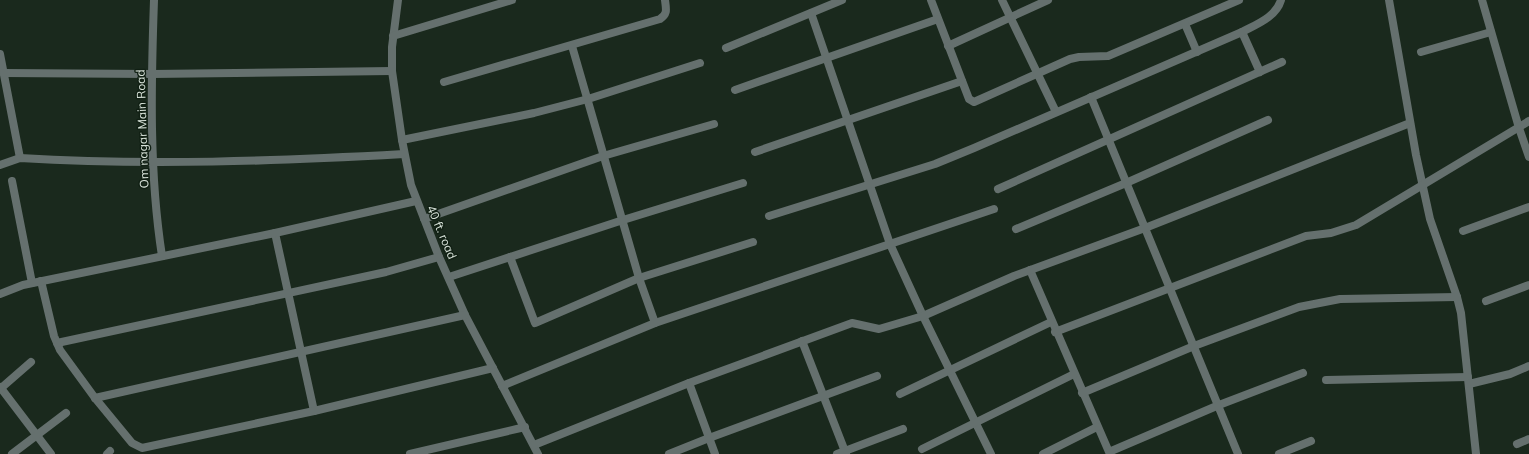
<svg xmlns="http://www.w3.org/2000/svg" width="1529" height="454" font-family="Mulish,sans-serif">
<rect width="100%" height="100%" fill="#1a291d"/>
<g fill="none" stroke-linecap="round" stroke-linejoin="round">
<!-- minor -->
<g stroke="#65706e" stroke-width="8">
<path d="M154,0C151,86 149,172 162,256"/>
<polyline points="398,0 392,47 392,71 402,140 411,185 439,257 465,315 538,454"/>
<polyline points="931,0 969,99 974,102 1070,59 1079,57 1108,56 1239,0"/>
<polyline points="1002,0 1056,112"/>
<polyline points="1389,0 1416,155 1430,219 1457,297 1461,313 1476,454"/>
<polyline points="1482,0 1519,128 1529,157"/>
<polyline points="811,13 890,244 923,316 991,454"/>
<polyline points="1185,24 1197,52"/>
<polyline points="1242,32 1260,72"/>
<polyline points="393,36 512,0"/>
<polyline points="572,46 639,278 655,323"/>
<polyline points="948,46 1048,0"/>
<polyline points="726,48 842,0"/>
<polyline points="1421,52 1491,32"/>
<polyline points="0,54 20,158"/>
<polyline points="4,73 152,74 392,71"/>
<path d="M444,82L660,19C668,14 666,9 665,0"/>
<polyline points="735,90 938,19"/>
<polyline points="1091,97 1238,454"/>
<polyline points="402,140 534,113 588,99 700,63"/>
<polyline points="755,152 962,81"/>
<path d="M0,165L20,158C148,166 277,161 404,154"/>
<polyline points="12,181 32,283"/>
<polyline points="998,189 1282,62"/>
<path d="M769,216L935,164L974,148L1242,32C1257,24 1276,17 1281,0"/>
<polyline points="424,219 603,156 714,124"/>
<polyline points="1016,229 1126,183 1268,120"/>
<polyline points="1463,231 1529,207"/>
<polyline points="275,233 314,411"/>
<polyline points="510,257 535,323 639,278 753,242"/>
<polyline points="1030,270 1109,452 1219,405 1303,373"/>
<polyline points="449,277 623,220 743,183"/>
<polyline points="41,281 54,336 60,350 95,398 132,443 142,448 314,411 493,368"/>
<polyline points="0,294 23,285 275,233 416,201"/>
<polyline points="1486,301 1529,285"/>
<polyline points="1055,332 1306,236 1331,233 1356,225 1529,121"/>
<polyline points="802,341 846,454"/>
<polyline points="57,343 386,272 439,257"/>
<polyline points="1326,380 1468,377"/>
<polyline points="689,383 715,454"/>
<polyline points="1469,384 1510,374 1529,366"/>
<polyline points="502,386 655,323 994,209"/>
<polyline points="0,387 51,454"/>
<polyline points="0,389 31,362"/>
<polyline points="1082,393 1194,346 1299,307 1340,299 1457,297"/>
<polyline points="900,394 1051,322"/>
<polyline points="95,398 465,315"/>
<polyline points="1517,444 1529,439"/>
<polyline points="534,445 689,383 852,323 879,329 923,316 1014,276 1145,228 1410,123"/>
<polyline points="922,449 1074,374"/>
<polyline points="12,454 66,413"/>
<polyline points="107,454 110,451"/>
<polyline points="410,454 525,427"/>
<polyline points="669,454 709,438 877,376"/>
<polyline points="837,454 903,429"/>
<polyline points="1043,454 1097,427"/>
<polyline points="1279,454 1311,441"/>
</g>
</g>
<g text-anchor="middle" dominant-baseline="central" stroke-width="3" stroke-linejoin="round" paint-order="stroke">
<!-- street labels -->
<g font-size="12" fill="#d8e2d9" stroke="#112014">
<text transform="translate(142 129) rotate(-92)">Om nagar Main Road</text>
<text transform="translate(442 232) rotate(67)">40 ft. road</text>
</g>
</g>
</svg>
